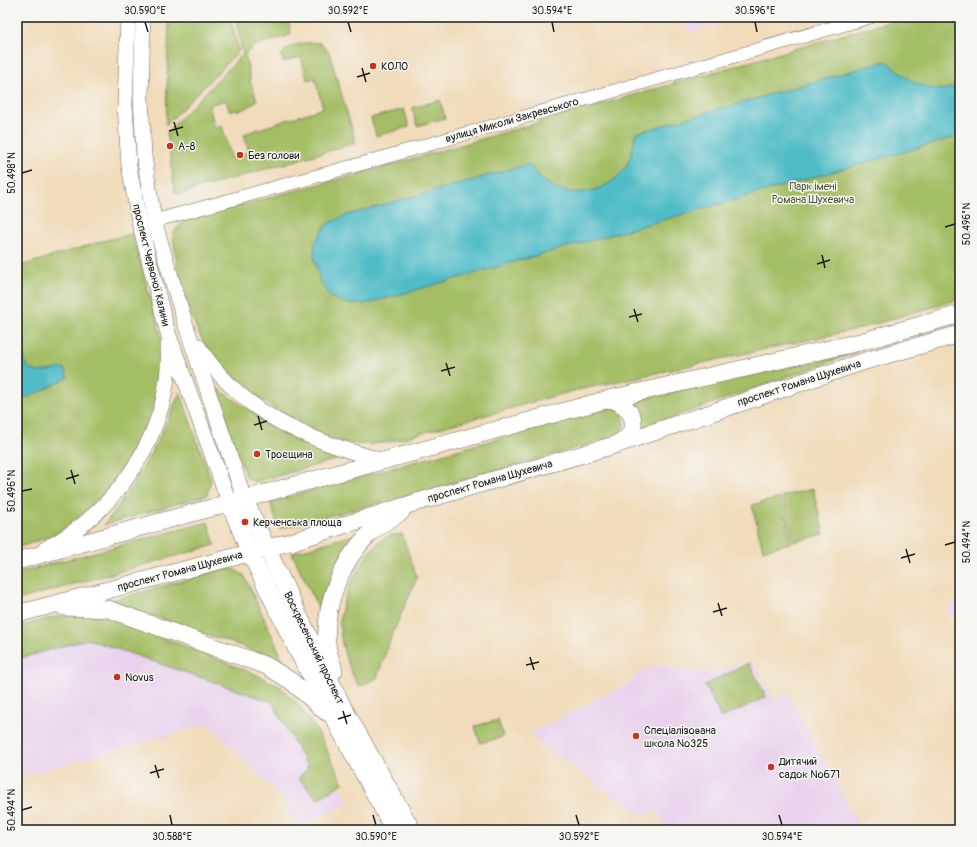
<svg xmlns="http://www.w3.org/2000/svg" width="977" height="847" font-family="Pangolin,sans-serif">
<rect width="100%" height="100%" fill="#f6f6f2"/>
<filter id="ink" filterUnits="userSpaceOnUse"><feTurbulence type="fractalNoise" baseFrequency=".025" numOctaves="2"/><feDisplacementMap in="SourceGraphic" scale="8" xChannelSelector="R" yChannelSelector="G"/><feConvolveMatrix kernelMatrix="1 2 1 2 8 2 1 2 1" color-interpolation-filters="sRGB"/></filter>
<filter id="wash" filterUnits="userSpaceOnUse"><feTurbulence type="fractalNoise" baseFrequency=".012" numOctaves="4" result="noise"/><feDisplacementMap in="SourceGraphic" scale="16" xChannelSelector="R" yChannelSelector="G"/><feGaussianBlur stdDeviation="0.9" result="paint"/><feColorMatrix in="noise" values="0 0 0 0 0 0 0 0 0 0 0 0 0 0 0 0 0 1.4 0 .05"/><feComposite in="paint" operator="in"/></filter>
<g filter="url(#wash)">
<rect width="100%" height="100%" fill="#f1dbba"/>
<!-- built -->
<g fill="#e9d2ed">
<polygon points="684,17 740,17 689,32"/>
<polygon points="960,600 960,629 947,607"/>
<polygon points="73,619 285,697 349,802 299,828 279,795 209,724 17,778 17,634"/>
<polygon points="753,661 773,699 787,692 859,825 850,830 668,830 655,809 642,816 536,741 533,732 631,682 639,672 661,665 703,674"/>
</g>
<!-- green -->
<g fill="#a4be65" stroke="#606d40">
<polygon points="169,17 230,17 239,51 166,125"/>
<path d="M235,17H288L291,35L254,46L245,54L251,84L257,100C250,108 240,112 229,110L226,100L209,105L215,128L222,126L231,157L249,152L244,134L323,108L315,78L307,80L301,57L283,62L281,55C290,43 306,42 320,43L329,52L356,143L179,194L175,192L167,132L243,54Z"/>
<path d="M905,17H960V299L858,329L569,392L389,442C374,444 359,446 344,442C301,431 233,385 208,349C189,323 175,264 173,233L184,220L374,170Z"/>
<polygon points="440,100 445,118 417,126 412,108"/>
<polygon points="404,109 409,127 376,136 371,118"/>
<polygon points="132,234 160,332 163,351 160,393 131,455 101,500 77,520 54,535 17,548 17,267 106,240"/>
<polygon points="857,352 640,429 640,413 631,401"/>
<path d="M214,386C254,415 295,439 339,459L255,482L246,477Z"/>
<path d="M180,392L211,480L207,495L104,525C136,484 160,441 180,392Z"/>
<path d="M612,407L623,415C625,425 624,429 617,436L444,486L279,529L270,502Z"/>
<polygon points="813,489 824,534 793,542 782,496"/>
<polygon points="780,498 791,543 763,550 752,505"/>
<polygon points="208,522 215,545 17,600 17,573"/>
<polygon points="360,533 325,591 320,612 292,553"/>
<path d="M402,534L417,578L391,637L377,678L359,687C348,667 341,649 340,626C339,600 362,552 385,538C389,535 397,535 402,534Z"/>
<polygon points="224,569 233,569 244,575 286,666 269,657 244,647 110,601"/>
<polygon points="80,613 106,615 255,674 281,687 297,703 316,729 343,783 318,799 298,778 308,768 272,702 88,639 17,659 17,627 55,617"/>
<polygon points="749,663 766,697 721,718 705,685"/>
<polygon points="498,720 503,737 480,743 475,726"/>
</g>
<!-- water -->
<g fill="#4fbcc7" stroke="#366c72">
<path d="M886,61C907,79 931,99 960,84V136L366,304H348L330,297L320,281L314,257L315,242L326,225L344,216L529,164C536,172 543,182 553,187C578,199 610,190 625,168C632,157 634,144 636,133Z"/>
<polygon points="17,339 25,340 24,361 29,369 39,372 64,368 68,378 31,396 17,400"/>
</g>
</g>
<g filter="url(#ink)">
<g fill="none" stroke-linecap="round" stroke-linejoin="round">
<!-- tertiary casing -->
<g stroke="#675f53" stroke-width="14">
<polyline id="tertiary" points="154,221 375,160 870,17"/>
</g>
<!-- secondary casing -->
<g stroke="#675f53" stroke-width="16">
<g id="secondary">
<polyline points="128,17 125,105 129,166 139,221 167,330 229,502"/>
<polyline points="143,17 141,98 144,156 154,221 187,329 244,498"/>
<path d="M198,346C243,415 307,440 384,461"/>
<path d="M45,549C118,512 173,429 168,345"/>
</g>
</g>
<!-- primary casing -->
<g stroke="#675f53" stroke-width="18">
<g id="primary">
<path d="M609,399C625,402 642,420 628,436C626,439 621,441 618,443"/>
<polyline points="244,498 276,568 342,705 412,830"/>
<polyline points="229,502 250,553 297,650 394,830"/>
<polyline points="17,561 609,399 860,342 960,314"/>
<polyline points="64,607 108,609 267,666 291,681 326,712"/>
<polyline points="17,614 294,541 414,503 618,444 865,361 960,334"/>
<path d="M334,671C332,663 328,653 327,644C324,604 341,561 370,533C379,525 391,519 401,512"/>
</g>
</g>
<!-- tertiary -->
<use href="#tertiary" stroke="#fff" stroke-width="13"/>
<!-- secondary -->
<use href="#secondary" stroke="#fff" stroke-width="15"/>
<!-- primary -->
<use href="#primary" stroke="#fff" stroke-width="17"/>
</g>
</g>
<!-- ticks -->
<path fill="none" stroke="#1c1c1c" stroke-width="1.5" d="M145,22L148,32M348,22L351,32M552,22L554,32M755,22L757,32M362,68L366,82M357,77L370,73M174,122L178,136M169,131L183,127M22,173L32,170M945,227L955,224M822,255L825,268M817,264L830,260M634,309L638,322M629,317L642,314M446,363L450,376M441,371L455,367M258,416L262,430M254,425L267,421M71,470L75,484M66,479L79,475M22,491L32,489M945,545L955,542M906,549L910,563M901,558L915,554M718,603L722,616M713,612L727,608M530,657L534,670M526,665L539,662M343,711L347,724M338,719L351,715M155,765L159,778M150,773L164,769M22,810L32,807M170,815L172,825M373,815L376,825M576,815L579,825M779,815L782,825"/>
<!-- markers -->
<g fill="#c8321e" stroke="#f6f6f2" stroke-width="1.5">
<circle cx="373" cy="66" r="4"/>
<circle cx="170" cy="146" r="4"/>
<circle cx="240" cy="155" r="4"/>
<circle cx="257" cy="454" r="4"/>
<circle cx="245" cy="522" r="4"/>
<circle cx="117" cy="677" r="4"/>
<circle cx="636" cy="736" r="4"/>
<circle cx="771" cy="767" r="4"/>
</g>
<g text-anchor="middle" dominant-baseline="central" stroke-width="3" stroke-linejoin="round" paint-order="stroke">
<!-- poi labels -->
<g font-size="11" fill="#1c1c1c" stroke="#f6f6f2" text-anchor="start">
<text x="381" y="66">КОЛО</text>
<text x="178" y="146">А-8</text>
<text x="248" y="155">Без голови</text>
<text x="265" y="454">Троєщина</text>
<text x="253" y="522">Керченська площа</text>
<text x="125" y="677">Novus</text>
<text x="644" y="730">Спеціалізована<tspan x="644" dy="13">школа №325</tspan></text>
<text x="779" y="761">Дитячий<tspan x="779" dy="13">садок №671</tspan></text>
</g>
<!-- street labels -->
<g font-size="11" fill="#1c1c1c" stroke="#f6f6f2">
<text transform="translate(512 120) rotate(-16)">вулиця Миколи Закревського</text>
<text transform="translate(151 265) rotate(76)">проспект Червоної Калини</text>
<text transform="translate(799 383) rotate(-18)">проспект Романа Шухевича</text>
<text transform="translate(490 481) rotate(-16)">проспект Романа Шухевича</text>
<text transform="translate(180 571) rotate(-15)">проспект Романа Шухевича</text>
<text transform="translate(314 648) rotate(64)">Воскресенський проспект</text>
</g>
<!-- park labels -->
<g font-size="11" fill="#4c5536" stroke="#f6f6f2">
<text x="813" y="186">Парк імені<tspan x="813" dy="13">Романа Шухевича</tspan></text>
</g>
</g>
<!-- margin -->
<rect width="977" height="847" fill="none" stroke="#f6f6f2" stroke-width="44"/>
<rect x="22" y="22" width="933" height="803" fill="none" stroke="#1c1c1c" stroke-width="1.5"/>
<g font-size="10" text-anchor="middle" fill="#1c1c1c">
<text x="145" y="14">30.590°E</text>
<text x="348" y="14">30.592°E</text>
<text x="552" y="14">30.594°E</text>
<text x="755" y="14">30.596°E</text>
<text transform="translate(11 173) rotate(-90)" y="4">50.498°N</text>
<text transform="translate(966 224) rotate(-90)" y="4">50.496°N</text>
<text transform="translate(11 491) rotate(-90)" y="4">50.496°N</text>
<text transform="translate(966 542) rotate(-90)" y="4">50.494°N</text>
<text transform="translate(11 810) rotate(-90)" y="4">50.494°N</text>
<text x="172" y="840">30.588°E</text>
<text x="376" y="840">30.590°E</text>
<text x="579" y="840">30.592°E</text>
<text x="782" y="840">30.594°E</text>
</g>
</svg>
